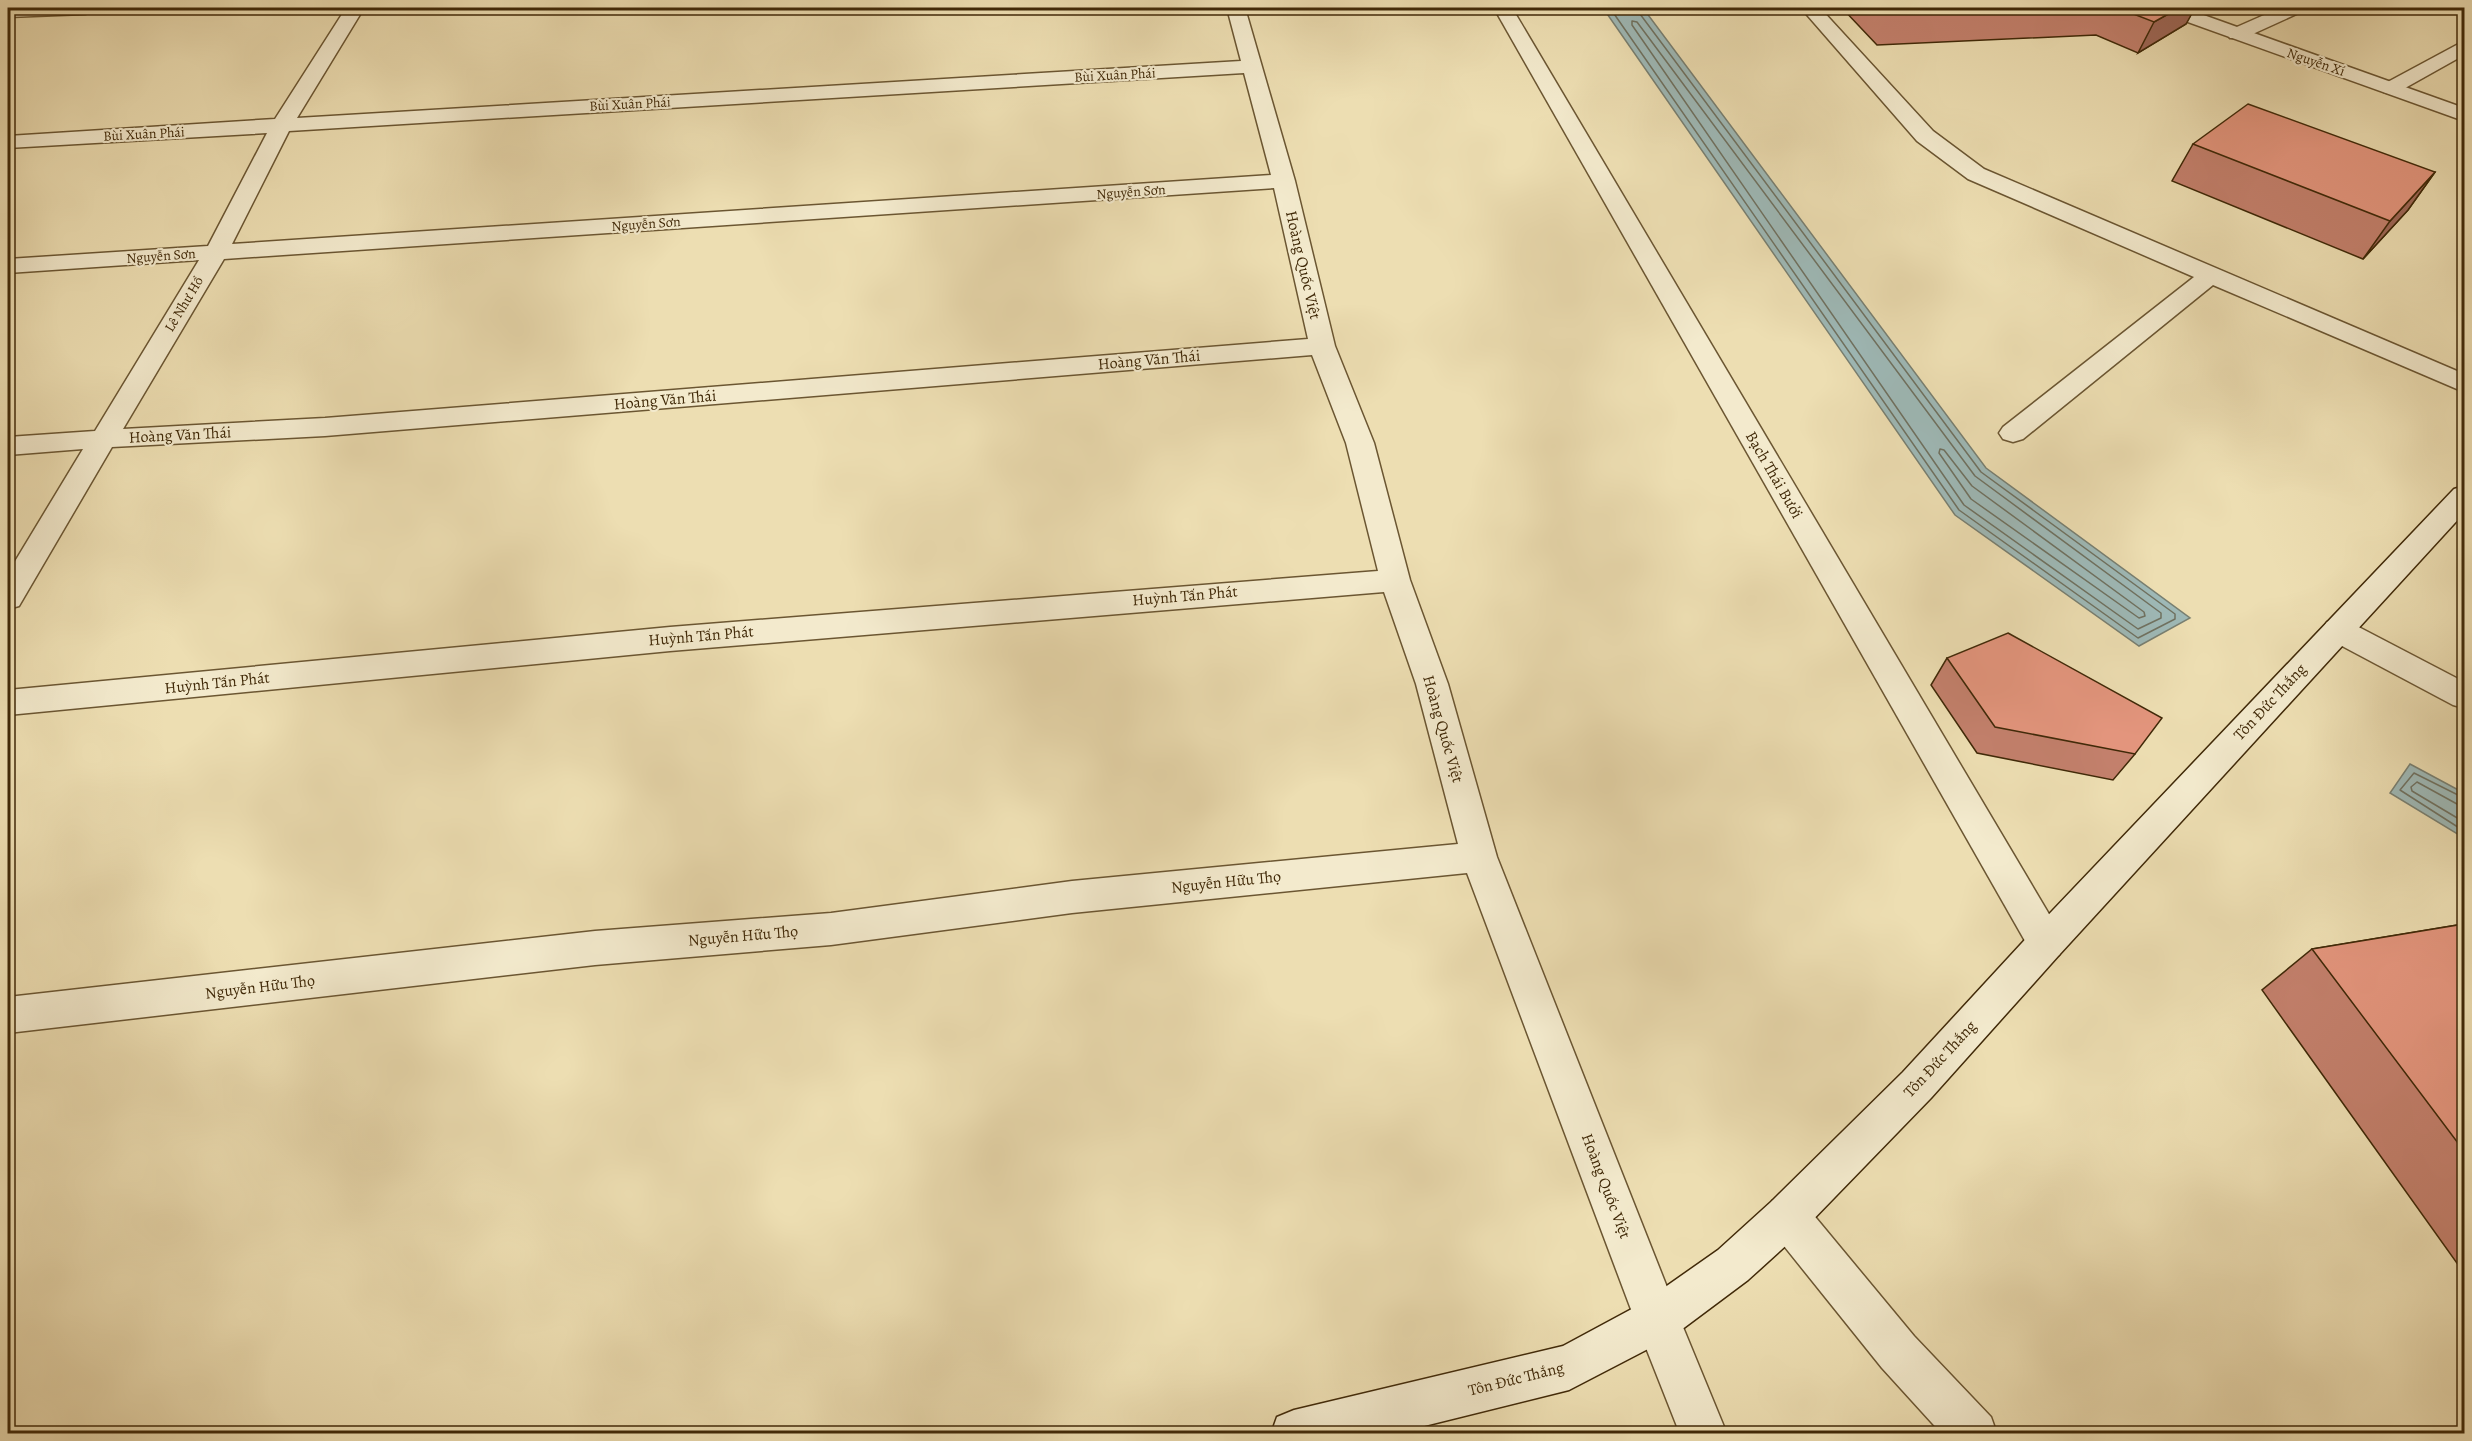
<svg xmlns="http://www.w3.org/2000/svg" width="2472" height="1441" font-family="Alegreya,serif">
<rect width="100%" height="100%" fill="#eddeb2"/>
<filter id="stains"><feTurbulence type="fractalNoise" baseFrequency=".00333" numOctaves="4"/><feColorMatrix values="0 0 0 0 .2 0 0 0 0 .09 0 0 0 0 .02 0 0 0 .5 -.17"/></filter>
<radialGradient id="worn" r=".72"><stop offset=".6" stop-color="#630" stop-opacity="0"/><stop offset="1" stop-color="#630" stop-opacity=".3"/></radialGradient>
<!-- water -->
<g fill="#9eb9b7" stroke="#787f71" stroke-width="1.5">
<polygon points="1603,8 1643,8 1986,468 2190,618 2139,646 1955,515"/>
<polygon points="2410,764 2464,793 2464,838 2390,793"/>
</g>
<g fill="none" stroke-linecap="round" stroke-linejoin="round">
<!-- shore -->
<g stroke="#6f7160" stroke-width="1.5">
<polyline points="1610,8 1959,510 2138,638 2175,619 2175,614 1981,472 1640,14 1639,8"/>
<polygon points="1632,21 1637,22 1975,476 2161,613 2161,618 2138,629 1964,505 1632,25"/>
<polygon points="1940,449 1944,450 1972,486 2144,612 2145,616 2139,618 1971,499 1939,453"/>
<polyline points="2464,798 2414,773 2400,790 2464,831"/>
<polyline points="2464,805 2457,804 2417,782 2411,787 2412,791 2464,822"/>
</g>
<!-- minor casing -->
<g stroke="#6b5632" stroke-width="3">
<g id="minor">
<path d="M346,8H364L297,118L1241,61L1227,8H1245L1295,181L1335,346L1374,443L1410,580L1448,684L1497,857L1678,1315L1727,1434H1680L1635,1320L1467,873L1072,913L831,945L595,965L8,1033V997L595,931L831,913L1072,881L1458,844L1416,684L1384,592L670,651L8,715V690L670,627L1378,571L1346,443L1312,355L325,436L112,447L19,606L8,609V573L83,449L8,455V437L95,431L199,260L8,273V259L208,246L267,133L8,148V136L275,119ZM1244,73L1271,175L232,244L289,131ZM1274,188L1308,339L325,418L123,429L224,259Z"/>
<polygon points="1494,8 1512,8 2059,931 2065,943 2059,955 2046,959 2033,955"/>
<polygon points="1801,8 1820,8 1933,131 1984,169 2464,374 2464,392 2213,285 2023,439 2013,442 2003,439 1999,433 2003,427 2194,277 1968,179 1917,141"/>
<polygon points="2280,8 2303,8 2301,12 2244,38 2230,38 2227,34 2230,30"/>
<polygon points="2464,41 2464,55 2398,92 2391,94 2384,92 2381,88 2384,84"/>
<polygon points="2338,619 2349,622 2464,682 2464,708 2453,705 2327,638 2322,630 2327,622"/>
<polygon points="1787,1195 1802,1201 1914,1336 1991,1417 1997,1434 1942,1434 1882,1368 1772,1231 1766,1216 1772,1201"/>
</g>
</g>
<!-- tertiary casing -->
<g stroke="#6b5632" stroke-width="3">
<g id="tertiary">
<polygon points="8,8 94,8 92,12 85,14 8,17"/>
<polygon points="2158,8 2184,8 2464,108 2464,121 2160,12"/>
</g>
</g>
<!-- secondary casing -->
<g stroke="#402908" stroke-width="3">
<polygon id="secondary" points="2464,486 2464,513 2059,955 1931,1098 1802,1231 1748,1280 1673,1336 1569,1390 1392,1434 1271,1434 1277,1417 1294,1410 1563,1346 1641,1304 1718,1250 1772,1201 1903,1072 2033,931 2454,489"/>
</g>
<!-- minor -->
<use href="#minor" fill="#f3eacd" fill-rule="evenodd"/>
<!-- tertiary -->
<use href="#tertiary" fill="#f3eacd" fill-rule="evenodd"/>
<!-- secondary -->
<use href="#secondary" fill="#f3eacd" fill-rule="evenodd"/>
</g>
<!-- wall -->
<g fill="#c3806c" stroke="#402908" stroke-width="1.5">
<polygon points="1842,8 2213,8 2204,13 2194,9 2186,24 2138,53 2096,35 1877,45"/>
<polygon points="2193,144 2435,172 2408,210 2363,259 2172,181"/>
<polygon points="1947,658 2135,754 2113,780 1977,753 1931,685"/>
<polygon points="2464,924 2464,1273 2262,990 2312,949"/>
</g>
<!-- shaded-wall -->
<g fill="#9f6858" stroke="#402908" stroke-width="1.5">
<polygon points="2179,8 2195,8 2186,24 2138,53 2154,22"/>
<polygon points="2207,8 2213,8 2204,13"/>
<polygon points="2435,172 2408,210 2363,259 2390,221"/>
</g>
<!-- building -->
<g fill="#e3957d" stroke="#402908" stroke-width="1.5">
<polygon points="1882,8 2048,8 1888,14"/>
<polygon points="2118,8 2179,8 2154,22"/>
<polygon points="2248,104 2435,172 2390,221 2193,144"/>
<polygon points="2008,633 2162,718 2135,754 1995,727 1947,658"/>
<polygon points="2464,924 2464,1151 2312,949"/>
</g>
<g text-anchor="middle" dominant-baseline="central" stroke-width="4.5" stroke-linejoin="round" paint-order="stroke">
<!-- far-street labels -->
<g font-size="14" fill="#402908" stroke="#f3eacd">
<text transform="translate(2316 62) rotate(19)">Nguyễn Xí</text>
<text transform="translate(1115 75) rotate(-3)">Bùi Xuân Phái</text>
<text transform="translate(630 104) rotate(-3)">Bùi Xuân Phái</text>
<text transform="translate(144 134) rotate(-3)">Bùi Xuân Phái</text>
<text transform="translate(1131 192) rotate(-4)">Nguyễn Sơn</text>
<text transform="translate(646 224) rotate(-4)">Nguyễn Sơn</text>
<text transform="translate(161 256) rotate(-4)">Nguyễn Sơn</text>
<text transform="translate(184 304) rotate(-59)">Lê Như Hổ</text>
</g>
<!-- street labels -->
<g font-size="16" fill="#402908" stroke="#f3eacd">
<text transform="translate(1303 265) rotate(77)">Hoàng Quốc Việt</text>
<text transform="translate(1149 360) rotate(-5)">Hoàng Văn Thái</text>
<text transform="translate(665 400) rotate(-5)">Hoàng Văn Thái</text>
<text transform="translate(180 435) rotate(-3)">Hoàng Văn Thái</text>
<text transform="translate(1774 475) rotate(60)">Bạch Thái Bưởi</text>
<text transform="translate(1185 596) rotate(-5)">Huỳnh Tấn Phát</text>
<text transform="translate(701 636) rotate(-5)">Huỳnh Tấn Phát</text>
<text transform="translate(217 683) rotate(-6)">Huỳnh Tấn Phát</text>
<text transform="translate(2270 702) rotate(-47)">Tôn Đức Thắng</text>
<text transform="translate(1443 729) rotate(74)">Hoàng Quốc Việt</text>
<text transform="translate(1226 882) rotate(-6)">Nguyễn Hữu Thọ</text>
<text transform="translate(743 936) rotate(-5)">Nguyễn Hữu Thọ</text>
<text transform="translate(260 987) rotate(-7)">Nguyễn Hữu Thọ</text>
<text transform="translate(1940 1059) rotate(-47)">Tôn Đức Thắng</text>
<text transform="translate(1606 1186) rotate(69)">Hoàng Quốc Việt</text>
<text transform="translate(1516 1379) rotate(-14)">Tôn Đức Thắng</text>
</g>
</g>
<!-- margin -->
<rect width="2472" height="1441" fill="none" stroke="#eddeb2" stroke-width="30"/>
<rect x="9" y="9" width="2454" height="1423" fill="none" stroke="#402908" stroke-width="3"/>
<rect x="15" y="15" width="2442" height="1411" fill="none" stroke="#402908" stroke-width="1.5"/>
<rect width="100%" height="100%" filter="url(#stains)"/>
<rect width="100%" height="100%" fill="url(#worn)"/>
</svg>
